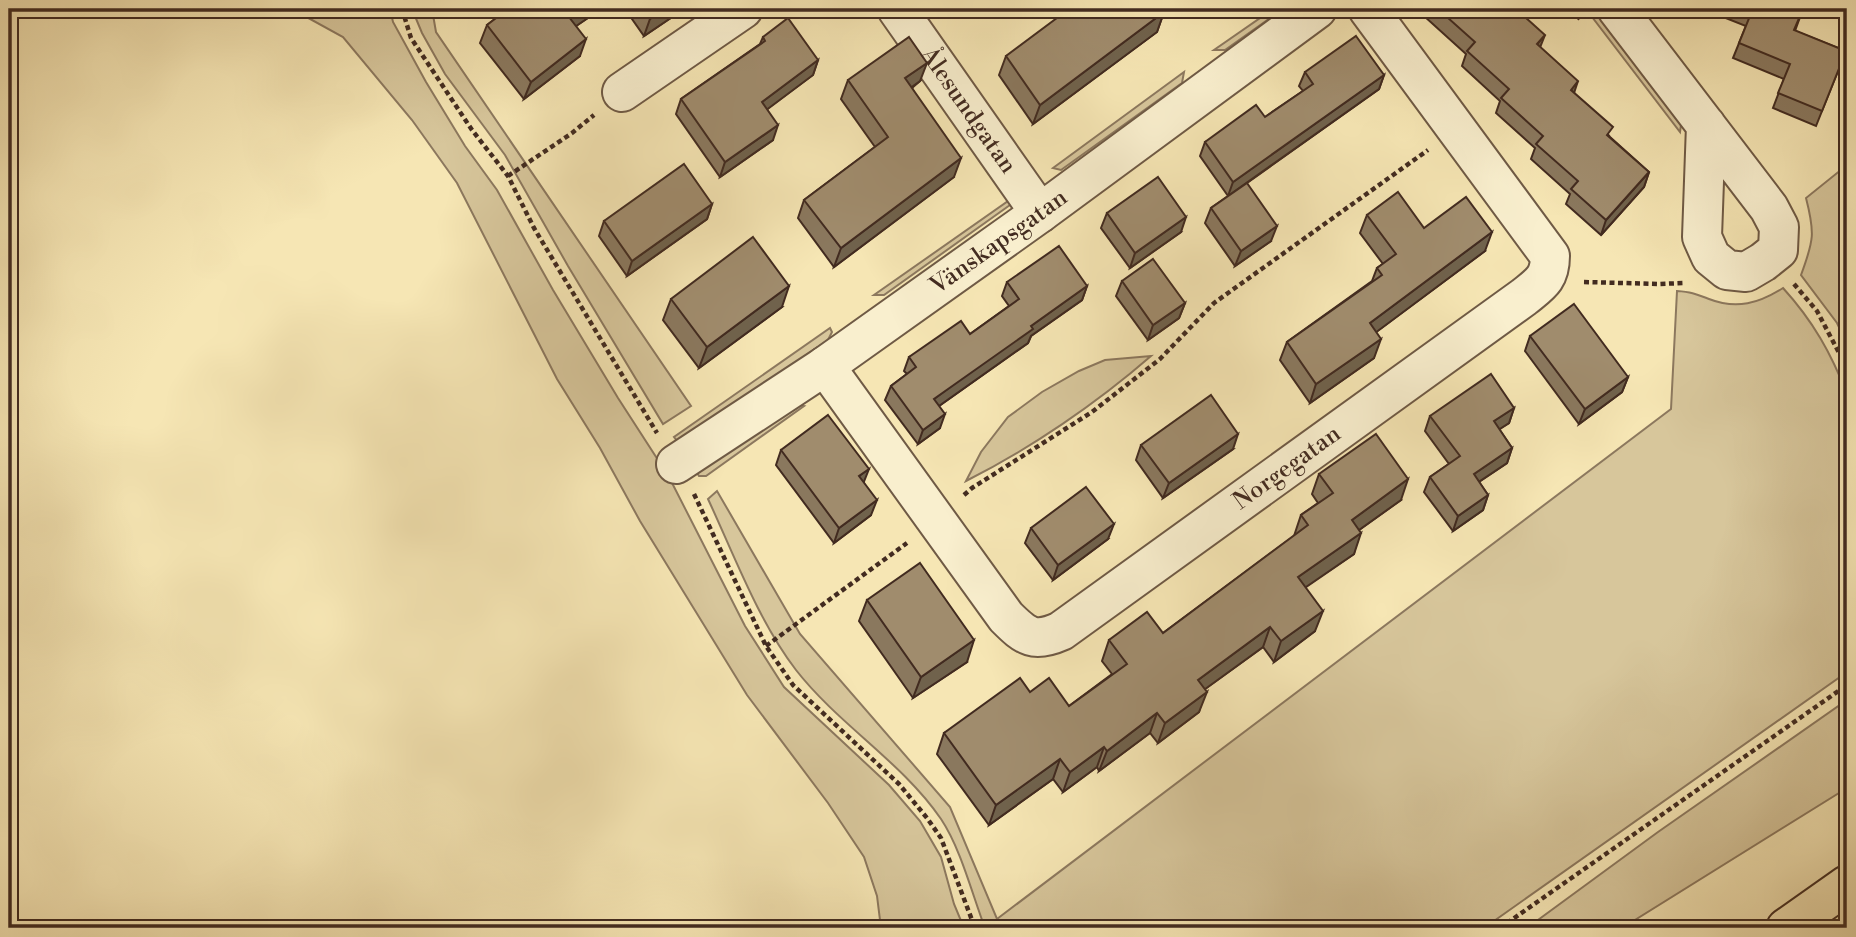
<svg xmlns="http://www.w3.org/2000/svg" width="1856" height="937" font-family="'Libre Bodoni',serif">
<rect width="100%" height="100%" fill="#f6e6b4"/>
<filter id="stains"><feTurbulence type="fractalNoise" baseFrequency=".00286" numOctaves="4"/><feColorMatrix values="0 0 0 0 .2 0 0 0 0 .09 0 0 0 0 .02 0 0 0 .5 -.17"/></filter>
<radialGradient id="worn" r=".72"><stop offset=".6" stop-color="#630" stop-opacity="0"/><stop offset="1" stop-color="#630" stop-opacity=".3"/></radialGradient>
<!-- green -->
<g fill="#d7c69b" stroke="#8c785e" stroke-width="2">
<polygon points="292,9 390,9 393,22 426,82 465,146 497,190 553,290 618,398 669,477 745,626 784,687 889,785 920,821 941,857 954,904 964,928 881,928 877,896 864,857 828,803 747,695 640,521 600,448 557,379 457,183 412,120 343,37"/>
<polygon points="412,9 432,9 436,32 691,406 663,424 568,266 505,155 445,74 422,33"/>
<polygon points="1273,9 1283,9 1225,50 1214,50"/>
<polygon points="1586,9 1594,9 1671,109 1681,125 1680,132"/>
<polygon points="1184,72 1182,83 1061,170 1053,168"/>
<path d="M1847,165V344L1837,323L1801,275C1814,240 1815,233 1806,198Z"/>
<polygon points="1011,199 1010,205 884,295 874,295"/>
<path d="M1783,288C1813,321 1831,353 1847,394V672L1484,928H985C972,894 961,849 941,819C902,762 839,725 796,670C758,620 735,557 708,499L717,491L800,634L950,807L997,919L1671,409L1677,291C1692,292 1696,294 1709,299C1737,310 1759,303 1783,288Z"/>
<polygon points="830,328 832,332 828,340 684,440 678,442 674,437"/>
<path d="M1151,356C1097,403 1030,449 966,481L981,452L1008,417L1042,392L1079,371L1105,360Z"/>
<polygon points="793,404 804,406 706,476 699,476 689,460"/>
<polygon points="1847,700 1847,788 1622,928 1527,928 1658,832"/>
</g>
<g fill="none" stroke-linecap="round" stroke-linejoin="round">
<!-- minor casing -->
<g stroke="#6f5a45" stroke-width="42">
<g id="minor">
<path id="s1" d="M897,9L1040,213"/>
<polyline points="1617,9 1769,208 1779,227 1778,250 1763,262 1746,272 1727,270 1711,257 1702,237 1706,125"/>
<polyline points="622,92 743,9"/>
<path id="s2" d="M825,366L1006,617C1026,637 1034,643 1061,631L1524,297C1540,284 1550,279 1550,256L1368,9"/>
<path id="s3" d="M676,464L825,366L1040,213L1317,9"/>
</g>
</g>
<!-- motorway casing -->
<g stroke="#422b20" stroke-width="42">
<polyline id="motorway" points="1786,928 1847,885"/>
</g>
<!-- path -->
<g stroke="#422b20" stroke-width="4.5" stroke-dasharray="5 3.5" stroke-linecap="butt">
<polyline points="402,9 411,38 472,130 508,176 534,228 657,433"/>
<polyline points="1572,9 1580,19"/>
<polyline points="508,176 572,133 594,115"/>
<polyline points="1584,282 1660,284 1683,283"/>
<polyline points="1794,284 1817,311 1847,368"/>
<polyline points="694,494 766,646 793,685 899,784 927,818 941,838 975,928"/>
<polyline points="964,495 972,488 1092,412 1160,359 1214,303 1428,150"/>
<polyline points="766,646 907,543"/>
<polyline points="1500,928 1847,685"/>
</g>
<!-- minor -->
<use href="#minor" stroke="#f9efce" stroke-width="38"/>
<!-- motorway -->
<use href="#motorway" stroke="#f6e6b4" stroke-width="38"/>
</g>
<!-- wall -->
<g fill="#8a785e" stroke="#422b20" stroke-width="2">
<polygon points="508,9 601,9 576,26 580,56 524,99 480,43 487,25"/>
<polygon points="625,9 684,9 644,36"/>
<polygon points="954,9 967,9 964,14"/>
<polygon points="1427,9 1516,9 1540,47 1574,93 1610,137 1649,172 1644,187 1601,235 1566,204 1570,194 1531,159 1535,148 1496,113 1500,101 1462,66 1466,54 1424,16"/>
<polygon points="1703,9 1803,9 1795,31 1846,51 1816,126 1773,108 1784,79 1733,58 1746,26"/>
<polygon points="1164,12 1157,32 1033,124 999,75 1006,56"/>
<polygon points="763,37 818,60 813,75 767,109 773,140 720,177 676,114 681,99 760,44"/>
<polygon points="1305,72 1384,75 1379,89 1233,193 1271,241 1235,266 1205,223 1211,208 1228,196 1200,156 1205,142 1265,117 1303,91 1299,86"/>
<polygon points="848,80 920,81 912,88 954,177 834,267 798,218 804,200 875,147 841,99"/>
<polygon points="712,204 707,219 627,276 599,236 604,221"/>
<polygon points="1107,213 1181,232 1130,268 1101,228"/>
<polygon points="1367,215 1424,228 1485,251 1376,332 1374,358 1310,403 1280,360 1287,342 1372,281 1377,268 1383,264 1360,233"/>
<polygon points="1122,281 1185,303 1179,318 1148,340 1116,296"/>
<polygon points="1007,282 1087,286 1082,300 1031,336 1028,343 939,406 940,428 918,444 885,400 891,386 907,374 904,371 909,357 970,334 1009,306 1002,296"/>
<polygon points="671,299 782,307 699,368 663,320"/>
<polygon points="1530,336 1628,377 1622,392 1579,424 1525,351"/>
<polygon points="1514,408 1509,423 1499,429 1512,448 1507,463 1479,482 1488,495 1483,510 1453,531 1424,492 1430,477 1449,464 1425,431 1430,416"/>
<polygon points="1141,445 1233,449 1163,498 1136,460"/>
<polygon points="781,450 864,483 871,515 834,543 776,465"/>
<polygon points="1319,474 1401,500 1359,530 1354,554 1305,587 1315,631 1274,662 1263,647 1205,689 1199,712 1158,743 1150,733 1099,771 1097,767 1063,792 1053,779 989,825 937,754 944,733 1030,692 1069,706 1112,674 1102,661 1109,640 1163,633 1294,536 1301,515 1318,503 1312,494"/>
<polygon points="1031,528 1108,539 1053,580 1025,543"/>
<polygon points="867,600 967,662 913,698 859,621"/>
</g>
<!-- shaded-wall -->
<g fill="#70624c" stroke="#422b20" stroke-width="2">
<polygon points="582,9 601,9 563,35 569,17"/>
<polygon points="665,9 684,9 644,36 650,19"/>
<polygon points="1164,12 1157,32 1033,124 1040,105"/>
<polygon points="1545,35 1539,50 1537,44"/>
<polygon points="586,39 580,56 524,99 531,82"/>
<polygon points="818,60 813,75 757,117 762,102"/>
<polygon points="927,63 920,81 898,97 905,78"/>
<polygon points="1384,75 1379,89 1228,196 1233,182"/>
<polygon points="1578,81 1573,96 1571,90"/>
<polygon points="778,125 773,140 720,177 725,162"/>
<polygon points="961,158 954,177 834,267 841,248"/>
<polygon points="1649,172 1644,187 1601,235 1606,220"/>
<polygon points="712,204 707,219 627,276 632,261"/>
<polygon points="1186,217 1181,232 1130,268 1135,253"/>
<polygon points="1277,226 1271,241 1235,266 1241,251"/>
<polygon points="1492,232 1485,251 1363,342 1370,323"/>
<polygon points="789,286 782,307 699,368 707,347"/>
<polygon points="1087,286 1082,300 1031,336 1028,343 929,413 934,399 1031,326"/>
<polygon points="1185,303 1179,318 1148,340 1153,325"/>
<polygon points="1381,339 1374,358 1310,403 1316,384"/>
<polygon points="1628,377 1622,392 1579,424 1585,409"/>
<polygon points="1514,408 1509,423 1489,436 1494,421"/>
<polygon points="945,414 940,428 918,444 923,430"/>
<polygon points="1238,434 1233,449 1163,498 1169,483"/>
<polygon points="1512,448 1507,463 1468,489 1474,474"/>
<polygon points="869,469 863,484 859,476"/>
<polygon points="1408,479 1401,500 1345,540 1352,520"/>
<polygon points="1488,495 1483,510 1453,531 1458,516"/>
<polygon points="877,500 871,515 834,543 839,528"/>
<polygon points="1114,524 1108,539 1053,580 1058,565"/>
<polygon points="1361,533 1354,554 1290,598 1298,577"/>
<polygon points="1323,611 1315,631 1274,662 1281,641"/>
<polygon points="1270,627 1263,647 1190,700 1198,680"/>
<polygon points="974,640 967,662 913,698 921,677"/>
<polygon points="1207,692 1199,712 1158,743 1165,723"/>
<polygon points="1157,713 1150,733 1099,771 1107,751"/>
<polygon points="1104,747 1097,767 1063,792 1070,772"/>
<polygon points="1060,759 1053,779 989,825 996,805"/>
</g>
<!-- building -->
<g fill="#a08c6d" stroke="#422b20" stroke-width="2">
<polygon points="508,9 582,9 569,17 586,39 531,82 487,25"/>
<polygon points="643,9 665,9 650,19"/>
<polygon points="1069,9 1162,9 1164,12 1040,105 1006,56"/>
<polygon points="1438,9 1516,9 1545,35 1537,44 1578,81 1571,90 1613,127 1607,135 1649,172 1606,220 1571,189 1578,181 1536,144 1543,136 1501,98 1509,89 1467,51 1475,42"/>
<polygon points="1745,9 1803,9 1794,30 1846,51 1822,111 1778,93 1790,64 1739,43 1752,11"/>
<polygon points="788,18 818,60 762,102 778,125 725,162 681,99 765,41 763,37"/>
<polygon points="1356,36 1384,75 1233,182 1205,142 1256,105 1265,117 1313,84 1305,72"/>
<polygon points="909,37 927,63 905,78 961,158 841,248 804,200 888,137 848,80"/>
<polygon points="684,164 712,204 632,261 604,221"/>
<polygon points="1158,177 1186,217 1135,253 1107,213"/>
<polygon points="1247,183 1277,226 1241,251 1211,208"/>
<polygon points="1398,192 1424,228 1466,197 1492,232 1370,323 1381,339 1316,384 1287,342 1382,275 1377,268 1396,254 1367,215"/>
<polygon points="753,237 789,286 707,347 671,299"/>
<polygon points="1059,246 1087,286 1031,326 1033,329 934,399 945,414 923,430 891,386 916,367 909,357 961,321 970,334 1019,299 1007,282"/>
<polygon points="1153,259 1185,303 1153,325 1122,281"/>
<polygon points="1574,304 1628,377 1585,409 1530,336"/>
<polygon points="1491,374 1514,408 1494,421 1512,448 1474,474 1488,495 1458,516 1430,477 1460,456 1430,416"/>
<polygon points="1211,395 1238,434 1169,483 1141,445"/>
<polygon points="828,415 869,469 859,476 877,500 839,528 781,450"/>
<polygon points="1376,434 1408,479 1352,520 1361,533 1298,577 1323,611 1281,641 1270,627 1198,680 1207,692 1165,723 1157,713 1107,751 1104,747 1070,772 1060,759 996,805 944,733 1020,678 1030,692 1049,678 1069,706 1127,664 1109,640 1147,612 1163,633 1308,525 1301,515 1333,493 1319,474"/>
<polygon points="1086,487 1114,524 1058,565 1031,528"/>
<polygon points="920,563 974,640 921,677 867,600"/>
</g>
<g text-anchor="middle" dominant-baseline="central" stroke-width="5" stroke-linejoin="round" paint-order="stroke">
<!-- street labels -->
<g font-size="24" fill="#422b20" stroke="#f9efce">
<text stroke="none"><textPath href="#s1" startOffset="124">Ålesundgatan</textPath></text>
<text stroke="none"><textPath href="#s3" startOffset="392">Vänskapsgatan</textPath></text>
<text stroke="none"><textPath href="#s2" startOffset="651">Norgegatan</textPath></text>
</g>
</g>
<!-- margin -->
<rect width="1856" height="937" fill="none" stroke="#f6e6b4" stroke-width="35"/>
<rect x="10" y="10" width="1835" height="916" fill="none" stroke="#422b20" stroke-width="3.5"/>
<rect x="18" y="18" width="1821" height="902" fill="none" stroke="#422b20" stroke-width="2"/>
<rect width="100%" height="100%" filter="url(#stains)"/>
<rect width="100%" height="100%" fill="url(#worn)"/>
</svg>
